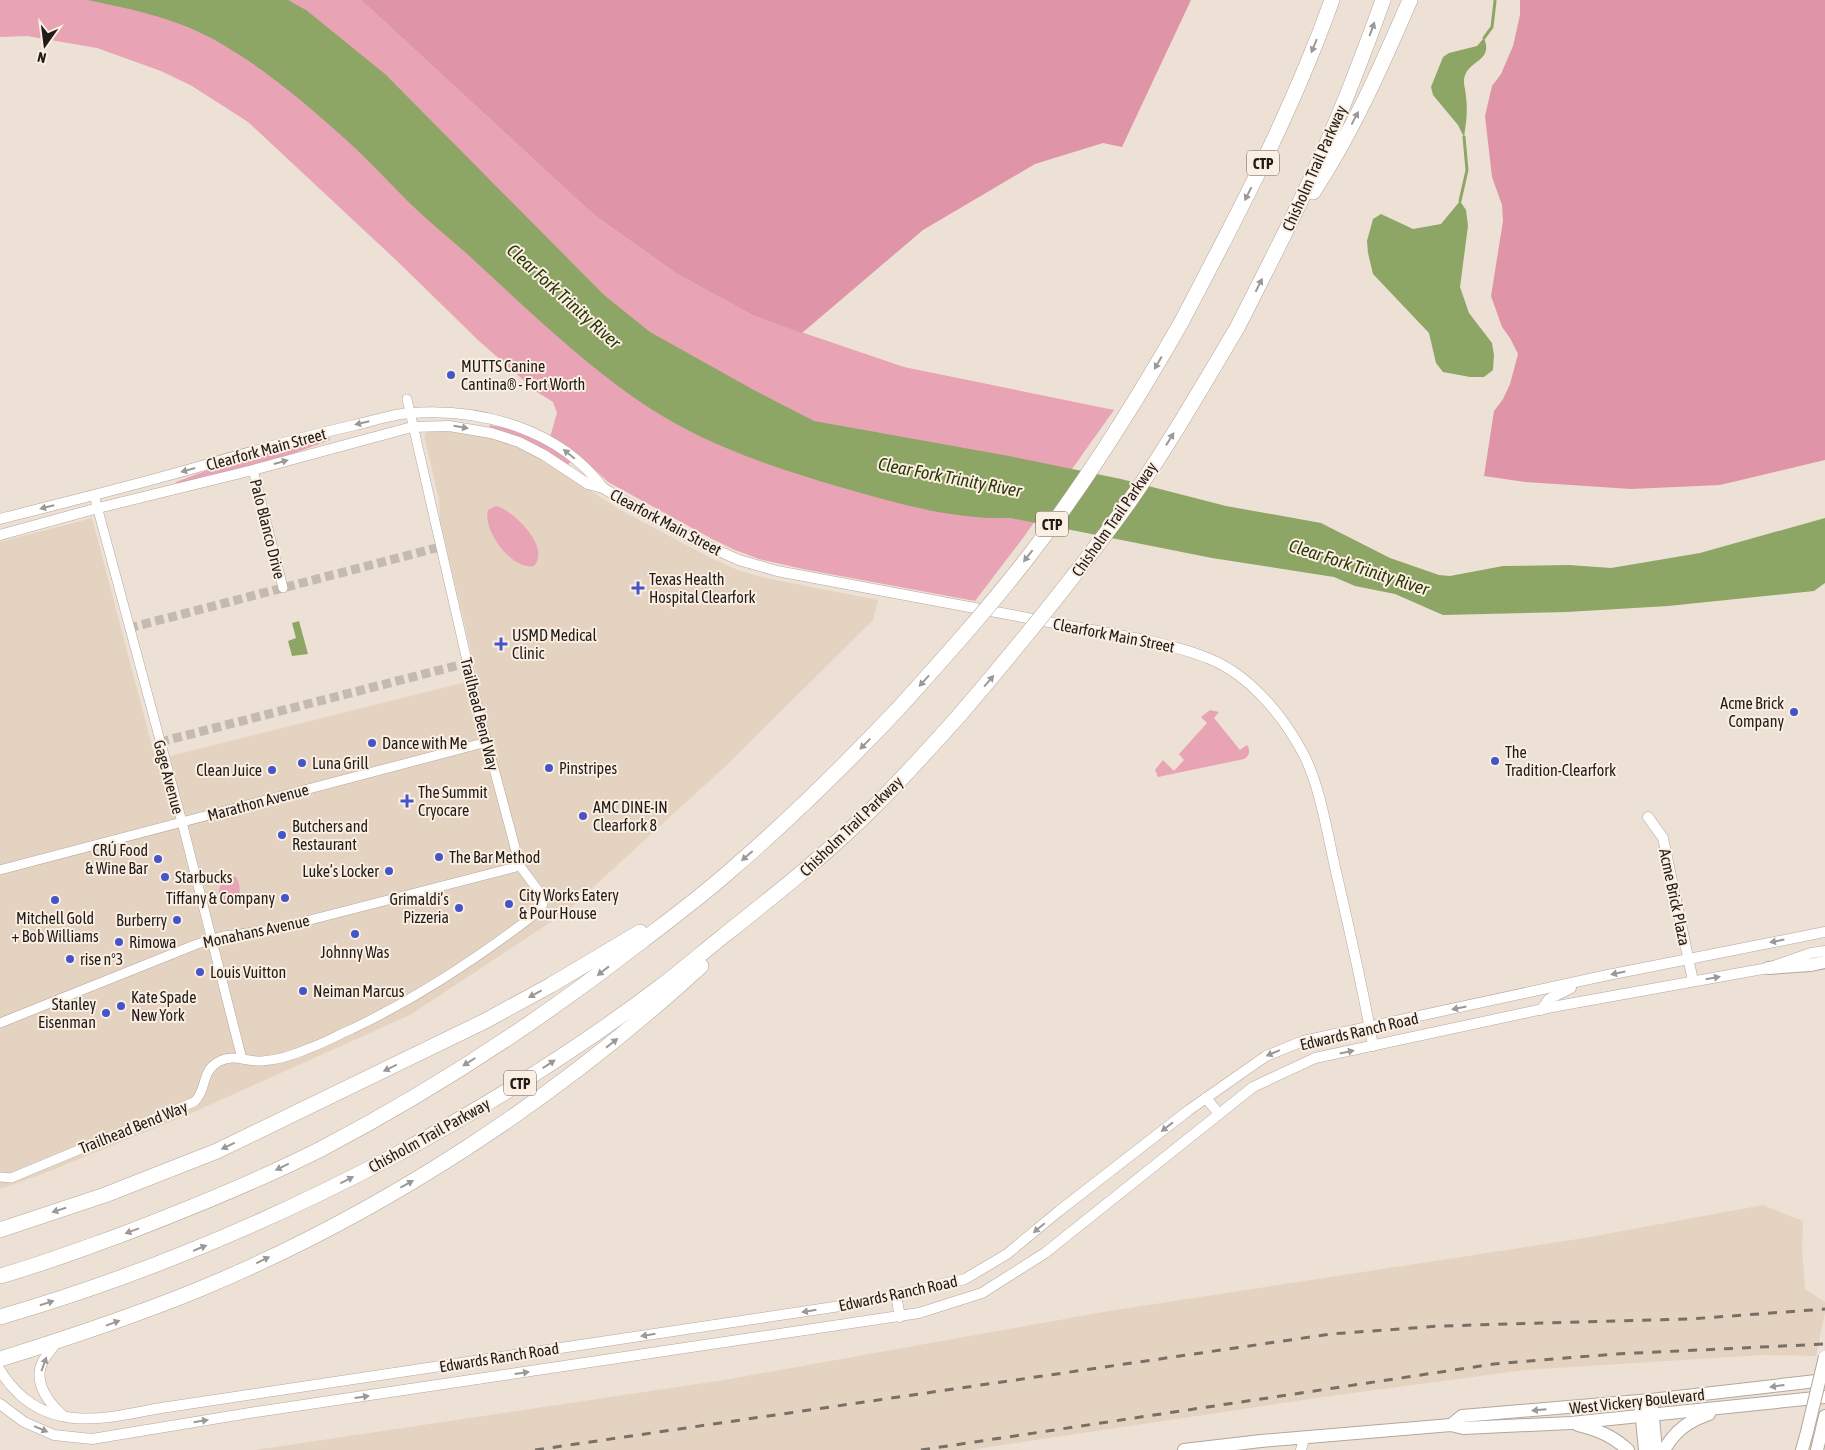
<svg xmlns="http://www.w3.org/2000/svg" width="1825" height="1450" font-family="'Asap Condensed',sans-serif">
<rect width="100%" height="100%" fill="#ede1d5"/>
<!-- built -->
<g fill="#e5d3c2">
<polygon points="447,429 472,432 522,446 619,509 711,558 738,570 761,577 878,600 873,620 728,764 566,912 410,1015 194,1112 45,1173 0,1189 0,542 92,518 155,757 170,756 466,682 479,686 440,520 439,499 424,436 427,432"/>
<polygon points="1763,1205 1803,1221 1802,1248 1805,1289 1825,1302 1825,1312 1816,1356 1763,1355 1525,1370 1323,1397 970,1450 255,1450 724,1380 1109,1311 1584,1238"/>
</g>
<!-- green -->
<g fill="#e8a4b4">
<polygon points="0,0 361,0 594,215 677,274 754,316 904,367 1114,410 1023,538 975,601 803,569 759,559 735,550 714,540 608,482 580,456 550,437 557,413 553,402 537,392 479,341 397,261 248,122 192,86 161,71 97,48 27,36 0,37"/>
<polygon points="490,425 512,429 540,440 571,461 568,465 489,429"/>
<polygon points="329,436 330,440 284,457 177,486 176,482 221,465"/>
<path d="M496,506C514,510 551,548 534,566C512,571 482,530 488,510Z"/>
<path d="M1210,710L1219,712L1214,718L1240,750L1247,745C1251,751 1249,756 1244,759L1158,777L1155,770L1163,760L1174,771L1184,760L1179,754L1207,723L1201,717Z"/>
<path d="M228,876L236,877C243,888 240,902 228,906L223,905C216,895 218,885 228,876Z"/>
</g>
<!-- forest -->
<g fill="#df95a7">
<polygon points="361,0 1191,0 1122,147 1103,143 1035,164 923,230 802,333 754,316 677,274 594,215"/>
<polygon points="1520,0 1825,0 1825,460 1720,485 1631,489 1525,482 1484,476 1494,411 1503,399 1510,384 1518,354 1510,338 1502,327 1491,296 1503,221 1502,205 1492,177 1485,116 1492,86 1501,74 1513,46 1520,15"/>
</g>
<!-- water -->
<g fill="#8da565">
<path d="M88,0H288L306,10L385,74L604,295L650,332L752,389L814,421L1009,456L1121,479L1226,506L1321,523L1390,558L1439,575L1450,576L1503,566L1569,565L1611,568L1700,553L1825,518V583L1814,591L1668,606L1567,612L1443,615L1395,594L1355,586L1334,577L1212,558L1011,518C953,520 895,503 840,487C768,466 697,442 636,399C579,359 529,311 478,264C458,245 437,229 417,210C392,186 369,160 343,137C303,101 260,65 213,39C174,18 131,9 88,0Z"/>
<path d="M1484,38C1493,59 1473,60 1466,73C1463,78 1464,85 1465,89C1468,108 1467,118 1464,137L1458,125L1433,95L1431,87L1443,57L1449,53L1477,46Z"/>
<polygon points="1460,201 1466,210 1468,226 1460,287 1469,313 1492,343 1494,355 1493,370 1484,377 1470,377 1443,372 1436,363 1429,333 1373,274 1368,253 1367,241 1373,219 1381,214 1413,229 1441,224"/>
<polygon points="299,621 308,654 292,656 288,641 296,638 292,623"/>
</g>
<g fill="none" stroke-linecap="round" stroke-linejoin="round">
<!-- stream -->
<g stroke="#8da565" stroke-width="3">
<polyline points="1484,38 1492,27 1495,1"/>
<polyline points="1460,201 1467,170 1464,137"/>
</g>
<!-- minor-tunnel -->
<g stroke="#c4baaf" stroke-width="9" stroke-dasharray="9 4.5" stroke-linecap="butt">
<polyline points="129,628 440,547"/>
<polyline points="160,742 467,663"/>
</g>
<!-- minor casing -->
<g stroke="#b3a79c" stroke-width="10">
<g id="minor">
<polyline points="253,470 283,588"/>
<polyline points="94,495 182,822 242,1059"/>
<polyline points="0,870 487,742"/>
<polyline points="0,1023 197,944 224,936 271,930 520,866"/>
<path d="M0,1177L11,1178L194,1102C207,1091 201,1071 218,1062C233,1053 246,1062 262,1061C278,1060 296,1054 310,1048C324,1043 338,1035 352,1029C419,997 480,957 539,911L543,904V897L520,866L478,709L407,399"/>
</g>
</g>
<!-- tertiary casing -->
<g stroke="#b3a79c" stroke-width="11">
<g id="tertiary">
<path d="M0,519C66,502 132,486 198,467C250,452 302,437 355,425C373,421 392,414 411,413C482,408 559,429 603,488"/>
<path d="M0,535L98,508L253,470L412,427L449,426L491,433L519,442L544,455L588,484L603,488L648,515L703,544L739,560L777,571L1145,640C1167,645 1189,650 1210,659C1251,676 1284,717 1304,755C1321,789 1328,838 1337,876C1350,932 1363,989 1373,1046"/>
<polyline points="1648,817 1663,838 1693,981"/>
<polyline points="1541,1010 1549,999 1571,988"/>
<polyline points="1206,1098 1219,1114"/>
<polyline points="896,1295 900,1317"/>
<path d="M57,1342C52,1348 47,1354 43,1361C32,1382 48,1402 63,1416"/>
<path d="M0,1370C5,1379 12,1387 19,1394C60,1432 112,1417 161,1408L854,1304L965,1279L1007,1254L1059,1211L1189,1110L1266,1056L1303,1041L1608,975L1825,932"/>
<polyline points="0,1404 24,1422 54,1435 92,1439 256,1412 919,1313 982,1293 1045,1253 1253,1087 1315,1058 1552,1007 1768,968 1811,953 1825,951"/>
<polyline points="1301,1450 1304,1439"/>
</g>
</g>
<!-- secondary casing -->
<g stroke="#b3a79c" stroke-width="14">
<g id="secondary">
<polyline points="1768,968 1810,965 1825,962"/>
<polyline points="1641,1408 1645,1450"/>
<polyline points="1652,1408 1656,1450"/>
<polyline points="1451,1425 1462,1416 1651,1400 1825,1380"/>
<path d="M1578,1425C1598,1430 1613,1436 1628,1450"/>
<polyline points="1184,1450 1261,1441 1451,1425 1463,1428 1571,1423 1825,1397"/>
<path d="M1664,1450C1675,1431 1688,1421 1709,1414"/>
<polyline points="1802,1450 1807,1432"/>
<polyline points="1817,1450 1825,1416"/>
</g>
</g>
<!-- motorway casing -->
<g stroke="#b3a79c" stroke-width="16">
<g id="motorway">
<path d="M1313,192C1352,133 1382,65 1410,0"/>
<path d="M1182,321C1237,216 1292,112 1332,0"/>
<path d="M1237,328C1266,271 1295,215 1321,157C1344,105 1364,53 1383,0"/>
<polyline points="0,1230 105,1195 217,1151 485,1021 551,985 640,932"/>
<path d="M0,1276C40,1265 79,1250 118,1236C186,1210 256,1182 321,1149C434,1090 542,1019 642,941C672,918 703,895 731,870C790,819 845,765 898,709"/>
<path d="M0,1317C135,1278 264,1224 388,1159C482,1109 574,1052 660,987C681,971 701,954 722,937C775,895 827,854 875,806C903,778 930,748 957,718"/>
<path d="M0,1359C68,1338 134,1316 200,1289C383,1213 555,1100 701,966"/>
</g>
</g>
<!-- minor -->
<use href="#minor" stroke="#fff" stroke-width="9"/>
<!-- tertiary -->
<use href="#tertiary" stroke="#fff" stroke-width="10"/>
<!-- secondary -->
<use href="#secondary" stroke="#fff" stroke-width="12"/>
<!-- motorway -->
<use href="#motorway" stroke="#fff" stroke-width="15"/>
<!-- rail -->
<g stroke="#776f68" stroke-width="3" stroke-dasharray="9 9" stroke-linecap="butt">
<polyline points="535,1450 1331,1334 1440,1326 1690,1319 1825,1309"/>
<polyline points="921,1450 1494,1364 1615,1354 1825,1344"/>
</g>
<!-- secondary-bridge casing -->
<g stroke="#b3a79c" stroke-width="14" stroke-linecap="butt">
<polyline id="secondary-bridge" points="1807,1432 1825,1357"/>
</g>
<!-- motorway-bridge casing -->
<g stroke="#b3a79c" stroke-width="16" stroke-linecap="butt">
<g id="motorway-bridge">
<path d="M898,709C943,659 988,609 1029,556C1086,482 1136,402 1182,321"/>
<path d="M957,718C1017,648 1075,577 1129,502C1168,446 1202,387 1237,328"/>
</g>
</g>
<!-- secondary-bridge -->
<use href="#secondary-bridge" stroke="#fff" stroke-width="12"/>
<!-- motorway-bridge -->
<use href="#motorway-bridge" stroke="#fff" stroke-width="15"/>
</g>
<!-- one-way arrows -->
<defs><path id="oneway-solid" d="M-6-.8H1V-3.2L6.5 0L1 3.2V.8H-6Z" transform="scale(1.25)"/></defs>
<g fill="#9b9997">
<use href="#oneway-solid" transform="translate(1372 29) rotate(-70)"/>
<use href="#oneway-solid" transform="translate(1314 46) rotate(112)"/>
<use href="#oneway-solid" transform="translate(1355 118) rotate(-62)"/>
<use href="#oneway-solid" transform="translate(1248 194) rotate(117)"/>
<use href="#oneway-solid" transform="translate(1259 285) rotate(-63)"/>
<use href="#oneway-solid" transform="translate(1158 363) rotate(120)"/>
<use href="#oneway-solid" transform="translate(362 423) rotate(167)"/>
<use href="#oneway-solid" transform="translate(461 427) rotate(10)"/>
<use href="#oneway-solid" transform="translate(1170 439) rotate(-58)"/>
<use href="#oneway-solid" transform="translate(569 454) rotate(-141)"/>
<use href="#oneway-solid" transform="translate(281 462) rotate(-15)"/>
<use href="#oneway-solid" transform="translate(188 470) rotate(164)"/>
<use href="#oneway-solid" transform="translate(47 507) rotate(166)"/>
<use href="#oneway-solid" transform="translate(1028 556) rotate(128)"/>
<use href="#oneway-solid" transform="translate(924 681) rotate(132)"/>
<use href="#oneway-solid" transform="translate(989 681) rotate(-49)"/>
<use href="#oneway-solid" transform="translate(865 744) rotate(134)"/>
<use href="#oneway-solid" transform="translate(747 856) rotate(139)"/>
<use href="#oneway-solid" transform="translate(1777 941) rotate(169)"/>
<use href="#oneway-solid" transform="translate(603 971) rotate(142)"/>
<use href="#oneway-solid" transform="translate(1618 973) rotate(168)"/>
<use href="#oneway-solid" transform="translate(1713 978) rotate(-10)"/>
<use href="#oneway-solid" transform="translate(535 994) rotate(151)"/>
<use href="#oneway-solid" transform="translate(1459 1008) rotate(168)"/>
<use href="#oneway-solid" transform="translate(612 1043) rotate(-38)"/>
<use href="#oneway-solid" transform="translate(1347 1052) rotate(-12)"/>
<use href="#oneway-solid" transform="translate(1273 1053) rotate(157)"/>
<use href="#oneway-solid" transform="translate(469 1062) rotate(148)"/>
<use href="#oneway-solid" transform="translate(549 1064) rotate(-33)"/>
<use href="#oneway-solid" transform="translate(390 1068) rotate(154)"/>
<use href="#oneway-solid" transform="translate(1167 1127) rotate(142)"/>
<use href="#oneway-solid" transform="translate(228 1146) rotate(154)"/>
<use href="#oneway-solid" transform="translate(282 1167) rotate(154)"/>
<use href="#oneway-solid" transform="translate(347 1180) rotate(-27)"/>
<use href="#oneway-solid" transform="translate(407 1184) rotate(-29)"/>
<use href="#oneway-solid" transform="translate(59 1210) rotate(162)"/>
<use href="#oneway-solid" transform="translate(1039 1228) rotate(140)"/>
<use href="#oneway-solid" transform="translate(132 1231) rotate(160)"/>
<use href="#oneway-solid" transform="translate(200 1248) rotate(-22)"/>
<use href="#oneway-solid" transform="translate(263 1260) rotate(-26)"/>
<use href="#oneway-solid" transform="translate(47 1303) rotate(-18)"/>
<use href="#oneway-solid" transform="translate(809 1311) rotate(171)"/>
<use href="#oneway-solid" transform="translate(113 1323) rotate(-20)"/>
<use href="#oneway-solid" transform="translate(648 1335) rotate(171)"/>
<use href="#oneway-solid" transform="translate(44 1364) rotate(-70)"/>
<use href="#oneway-solid" transform="translate(522 1373) rotate(-8)"/>
<use href="#oneway-solid" transform="translate(1777 1386) rotate(172)"/>
<use href="#oneway-solid" transform="translate(362 1397) rotate(-8)"/>
<use href="#oneway-solid" transform="translate(1539 1410) rotate(175)"/>
<use href="#oneway-solid" transform="translate(201 1421) rotate(-9)"/>
<use href="#oneway-solid" transform="translate(41 1429) rotate(23)"/>
</g>
<!-- markers -->
<g fill="#4455c9" stroke="#fbeee2" stroke-width="2">
<circle cx="451" cy="375" r="5"/>
<path d="M635.5 580.5h5v5h5v5h-5v5h-5v-5h-5v-5h5z"/>
<path d="M498.5 636.5h5v5h5v5h-5v5h-5v-5h-5v-5h5z"/>
<circle cx="1794" cy="712" r="5"/>
<circle cx="372" cy="743" r="5"/>
<circle cx="1495" cy="761" r="5"/>
<circle cx="302" cy="763" r="5"/>
<circle cx="549" cy="768" r="5"/>
<circle cx="272" cy="770" r="5"/>
<path d="M404.5 793.5h5v5h5v5h-5v5h-5v-5h-5v-5h5z"/>
<circle cx="583" cy="816" r="5"/>
<circle cx="282" cy="835" r="5"/>
<circle cx="439" cy="857" r="5"/>
<circle cx="158" cy="859" r="5"/>
<circle cx="389" cy="871" r="5"/>
<circle cx="165" cy="877" r="5"/>
<circle cx="285" cy="898" r="5"/>
<circle cx="55" cy="900" r="5"/>
<circle cx="509" cy="904" r="5"/>
<circle cx="459" cy="908" r="5"/>
<circle cx="177" cy="920" r="5"/>
<circle cx="355" cy="934" r="5"/>
<circle cx="119" cy="942" r="5"/>
<circle cx="70" cy="959" r="5"/>
<circle cx="200" cy="972" r="5"/>
<circle cx="303" cy="991" r="5"/>
<circle cx="121" cy="1006" r="5"/>
<circle cx="106" cy="1013" r="5"/>
</g>
<g text-anchor="middle" dominant-baseline="central" stroke-width="4" stroke-linejoin="round" paint-order="stroke">
<!-- shield labels -->
<g fill="#fbeee2" stroke="#625b55" stroke-width="1">
<rect x="1247" y="150.5" width="32" height="25" rx="4"/>
<rect x="1036" y="511.5" width="32" height="25" rx="4"/>
<rect x="504" y="1070.5" width="32" height="25" rx="4"/>
</g>
<g font-size="15" font-weight="bold" fill="#201c18">
<text x="1263" y="163">CTP</text>
<text x="1052" y="524">CTP</text>
<text x="520" y="1083">CTP</text>
</g>
<!-- street labels -->
<g font-size="16" fill="#201c18" stroke="#fbeee2">
<text transform="translate(1314 168) rotate(-66)">Chisholm Trail Parkway</text>
<text transform="translate(266 449) rotate(-15)">Clearfork Main Street</text>
<text transform="translate(1114 519) rotate(-55)">Chisholm Trail Parkway</text>
<text transform="translate(666 522) rotate(28)">Clearfork Main Street</text>
<text transform="translate(268 529) rotate(76)">Palo Blanco Drive</text>
<text transform="translate(1114 635) rotate(11)">Clearfork Main Street</text>
<text transform="translate(480 714) rotate(76)">Trailhead Bend Way</text>
<text transform="translate(169 777) rotate(75)">Gage Avenue</text>
<text transform="translate(258 802) rotate(-15)">Marathon Avenue</text>
<text transform="translate(851 826) rotate(-44)">Chisholm Trail Parkway</text>
<text transform="translate(1675 897) rotate(78)">Acme Brick Plaza</text>
<text transform="translate(256 931) rotate(-12)">Monahans Avenue</text>
<text transform="translate(1359 1031) rotate(-13)">Edwards Ranch Road</text>
<text transform="translate(133 1127) rotate(-22)">Trailhead Bend Way</text>
<text transform="translate(429 1135) rotate(-29)">Chisholm Trail Parkway</text>
<text transform="translate(898 1293) rotate(-12)">Edwards Ranch Road</text>
<text transform="translate(499 1357) rotate(-9)">Edwards Ranch Road</text>
<text transform="translate(1637 1401) rotate(-6)">West Vickery Boulevard</text>
</g>
<!-- poi labels -->
<g font-size="16" fill="#201c18" stroke="#fbeee2" text-anchor="start">
<text x="461" y="366">MUTTS Canine<tspan x="461" dy="18">Cantina® - Fort Worth</tspan></text>
<text x="649" y="579">Texas Health<tspan x="649" dy="18">Hospital Clearfork</tspan></text>
<text x="512" y="635">USMD Medical<tspan x="512" dy="18">Clinic</tspan></text>
<text x="1784" y="703" text-anchor="end">Acme Brick<tspan x="1784" dy="18">Company</tspan></text>
<text x="382" y="743">Dance with Me</text>
<text x="1505" y="752">The<tspan x="1505" dy="18">Tradition-Clearfork</tspan></text>
<text x="312" y="763">Luna Grill</text>
<text x="559" y="768">Pinstripes</text>
<text x="262" y="770" text-anchor="end">Clean Juice</text>
<text x="418" y="792">The Summit<tspan x="418" dy="18">Cryocare</tspan></text>
<text x="593" y="807">AMC DINE-IN<tspan x="593" dy="18">Clearfork 8</tspan></text>
<text x="292" y="826">Butchers and<tspan x="292" dy="18">Restaurant</tspan></text>
<text x="148" y="850" text-anchor="end">CRÚ Food<tspan x="148" dy="18">&amp; Wine Bar</tspan></text>
<text x="449" y="857">The Bar Method</text>
<text x="379" y="871" text-anchor="end">Luke’s Locker</text>
<text x="175" y="877">Starbucks</text>
<text x="519" y="895">City Works Eatery<tspan x="519" dy="18">&amp; Pour House</tspan></text>
<text x="275" y="898" text-anchor="end">Tiffany &amp; Company</text>
<text x="449" y="899" text-anchor="end">Grimaldi’s<tspan x="449" dy="18">Pizzeria</tspan></text>
<text x="55" y="918" text-anchor="middle">Mitchell Gold<tspan x="55" dy="18">+ Bob Williams</tspan></text>
<text x="167" y="920" text-anchor="end">Burberry</text>
<text x="129" y="942">Rimowa</text>
<text x="355" y="952" text-anchor="middle">Johnny Was</text>
<text x="80" y="959">rise n°3</text>
<text x="210" y="972">Louis Vuitton</text>
<text x="313" y="991">Neiman Marcus</text>
<text x="131" y="997">Kate Spade<tspan x="131" dy="18">New York</tspan></text>
<text x="96" y="1004" text-anchor="end">Stanley<tspan x="96" dy="18">Eisenman</tspan></text>
</g>
<!-- water labels -->
<g font-size="18" font-style="italic" fill="#293806" stroke="#fbeee2">
<text transform="translate(564 296) rotate(42)">Clear Fork Trinity River</text>
<text transform="translate(950 477) rotate(11)">Clear Fork Trinity River</text>
<text transform="translate(1359 567) rotate(18)">Clear Fork Trinity River</text>
</g>
</g>
<!-- north arrow -->
<g transform="translate(45 45) rotate(194)" stroke="#fbeee2" stroke-width="4" paint-order="stroke">
<path d="M0-4L9 19L0 12L-9 19Z" fill="#201c18"/>
<text y="-8" font-size="14" font-weight="bold" text-anchor="middle" fill="#201c18">N</text>
</g>
</svg>
